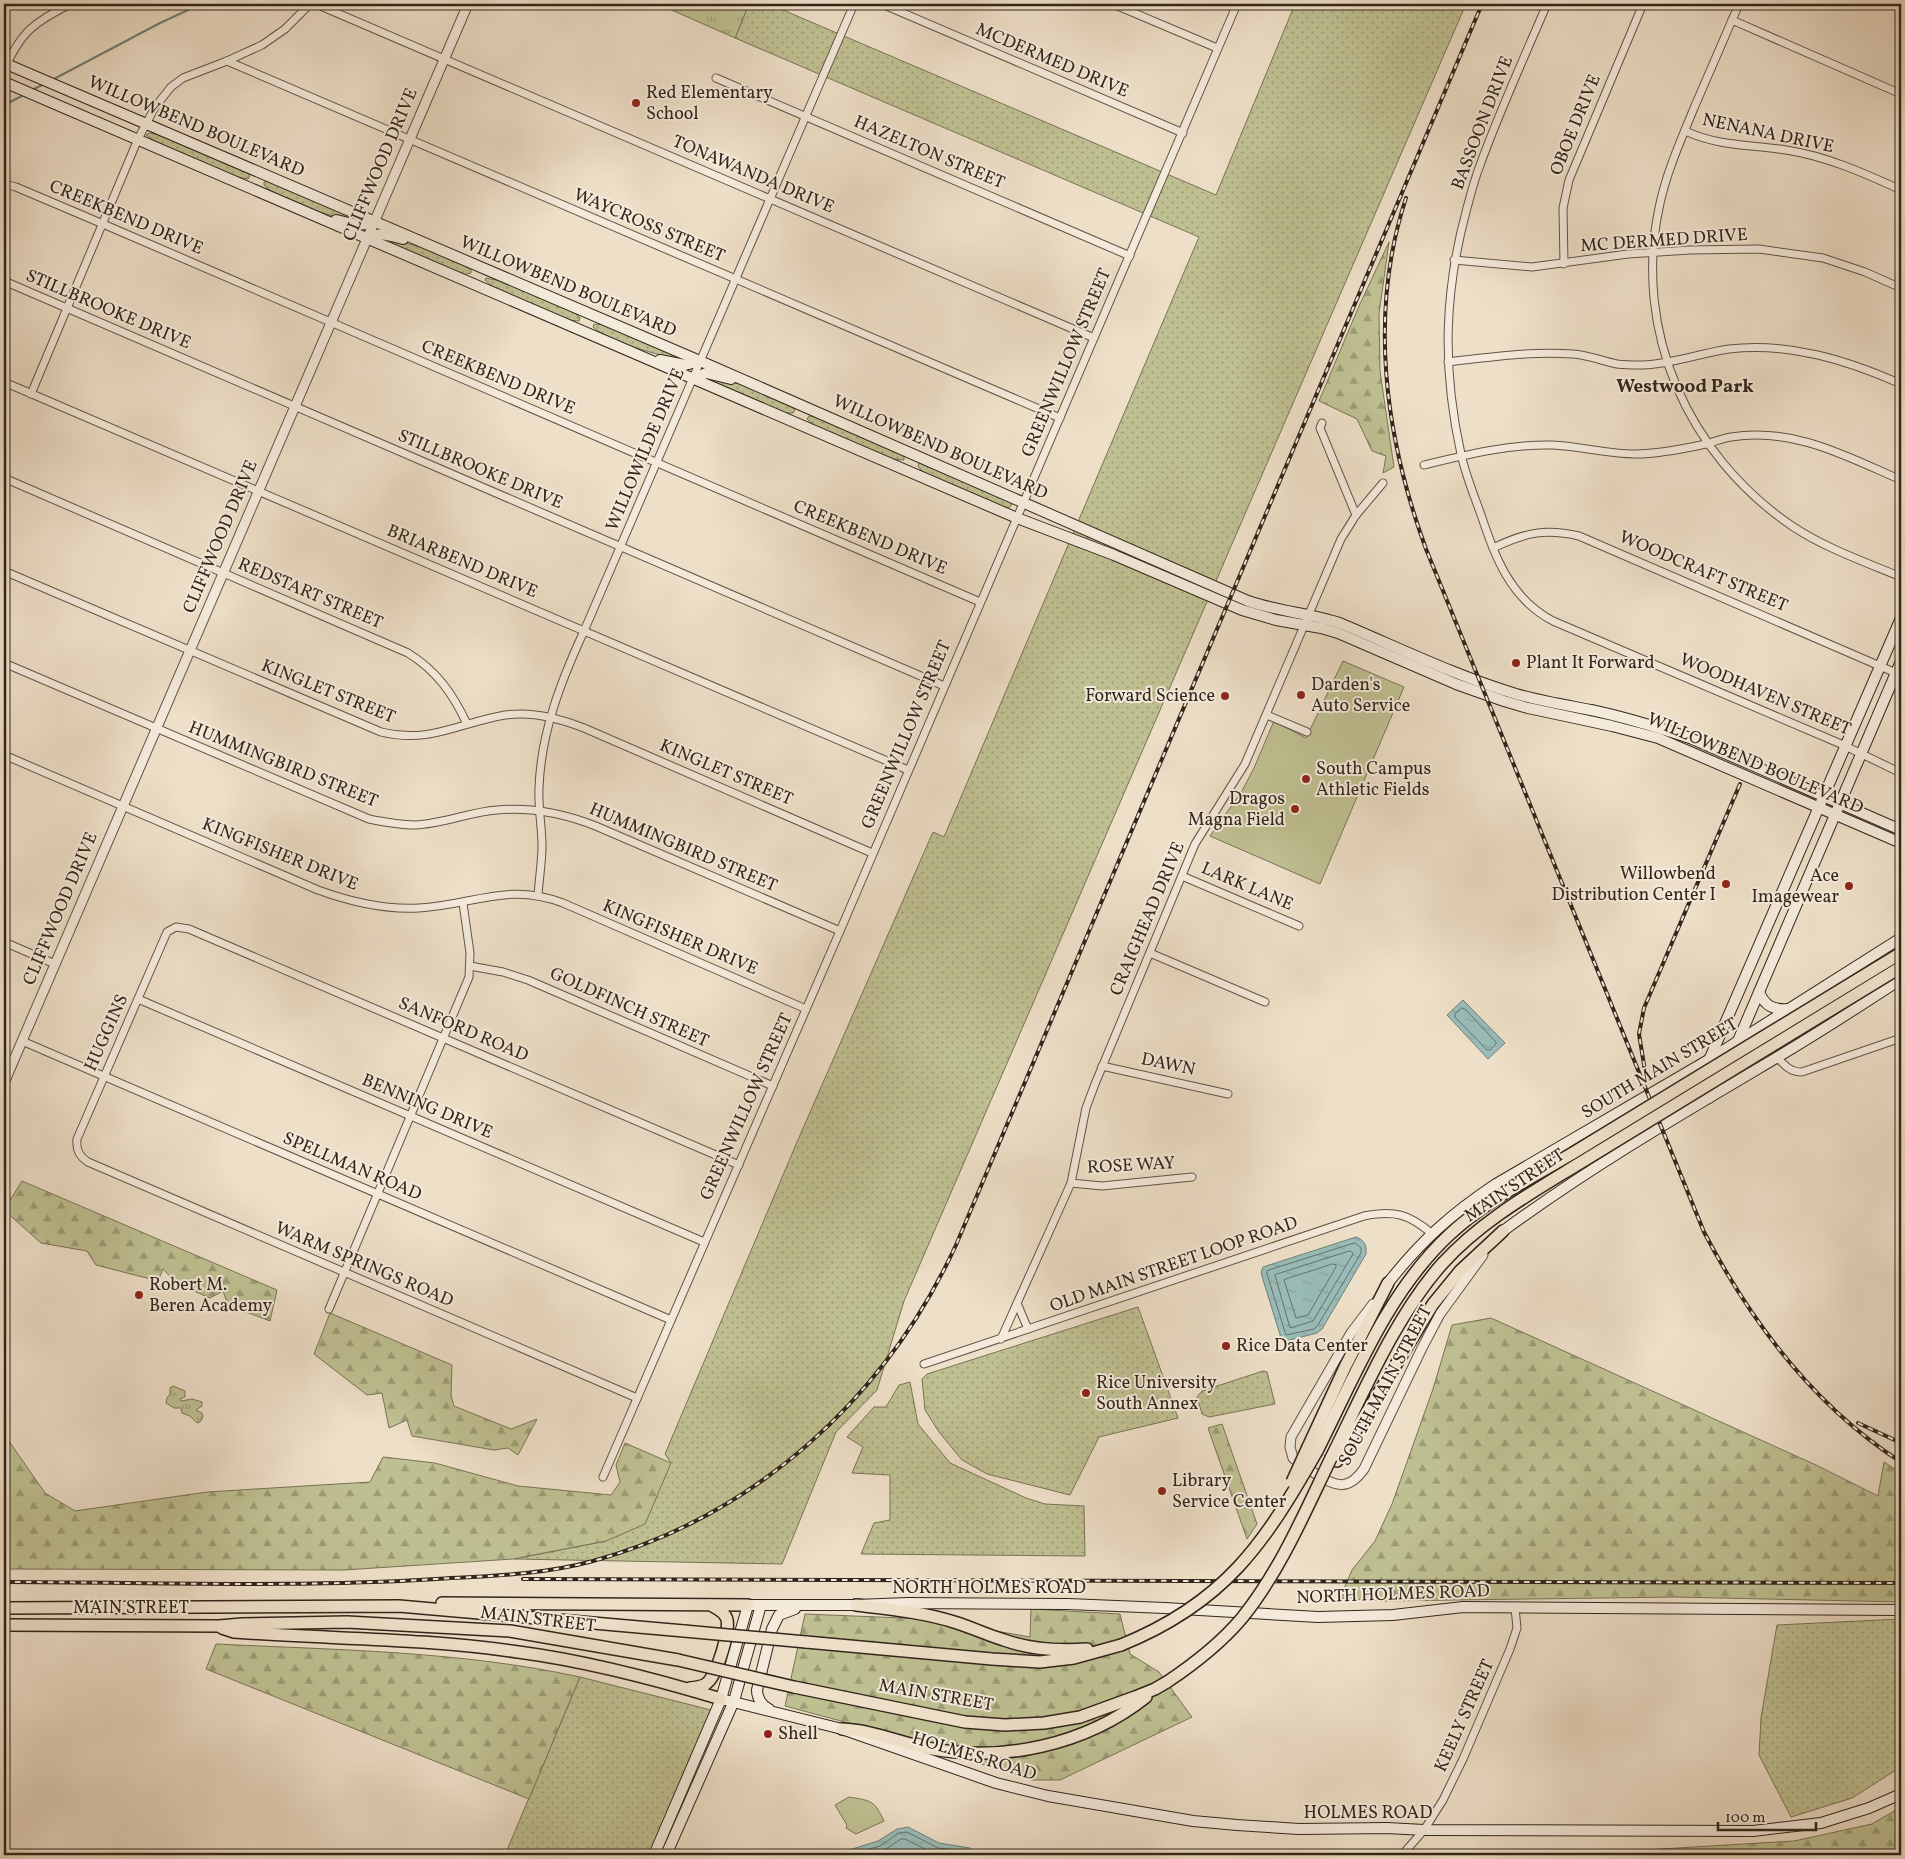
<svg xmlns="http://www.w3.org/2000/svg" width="1905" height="1859" font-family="Vollkorn,serif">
<defs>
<pattern id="grass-dots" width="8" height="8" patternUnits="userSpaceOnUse" patternTransform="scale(1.25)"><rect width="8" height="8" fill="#bfc092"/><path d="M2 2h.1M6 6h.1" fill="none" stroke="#9c9c76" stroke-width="1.8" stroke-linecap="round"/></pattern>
<pattern id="forest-firs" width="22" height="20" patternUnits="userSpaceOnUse" patternTransform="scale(1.25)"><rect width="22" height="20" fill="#bfc092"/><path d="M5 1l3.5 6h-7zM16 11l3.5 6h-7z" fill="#9c9c76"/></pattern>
<pattern id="park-tufts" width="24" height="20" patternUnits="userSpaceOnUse" patternTransform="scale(1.25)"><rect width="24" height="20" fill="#bfc092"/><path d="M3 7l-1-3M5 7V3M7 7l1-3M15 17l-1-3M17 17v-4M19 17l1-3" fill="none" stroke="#9c9c76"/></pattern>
<pattern id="water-ripples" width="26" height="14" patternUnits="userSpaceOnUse" patternTransform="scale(1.25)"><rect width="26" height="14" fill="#99bcb8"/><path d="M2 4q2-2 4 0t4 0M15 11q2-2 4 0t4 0" fill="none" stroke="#84a19e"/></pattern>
</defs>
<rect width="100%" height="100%" fill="#eedfc8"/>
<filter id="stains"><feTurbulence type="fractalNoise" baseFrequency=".004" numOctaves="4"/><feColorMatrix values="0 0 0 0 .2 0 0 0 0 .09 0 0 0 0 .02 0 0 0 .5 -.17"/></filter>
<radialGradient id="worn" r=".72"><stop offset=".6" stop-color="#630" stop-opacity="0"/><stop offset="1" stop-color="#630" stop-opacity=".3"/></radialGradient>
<!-- grass -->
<g fill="url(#grass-dots)" stroke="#787356">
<polygon points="749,4 769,4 1216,195 1295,4 1466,4 904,1301 877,1390 836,1432 782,1564 514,1559 606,1541 671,1463 665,1454 797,1142 933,832 944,837 1199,237 735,38"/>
<path d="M149,133L169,137L243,169L250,176L248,179C219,174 170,152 146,135Z"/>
<path d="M272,181L359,219V223C329,214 286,207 264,185V182Z"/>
<path d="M382,238C412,245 447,250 471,270V273L462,275L381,240Z"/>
<polygon points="486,278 506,282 574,312 580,318 579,321 569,320 492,286 485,280"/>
<path d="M594,324L606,325L684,359L683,361C658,354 612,344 593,327Z"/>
<path d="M706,375C733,383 774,390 795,410L793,413H782L704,379Z"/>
<polygon points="809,416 823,418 898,450 904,457 904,460 892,459 815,426 807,419"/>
<polygon points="919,463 927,463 1009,499 1012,505 1008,508 997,505 924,474 918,466"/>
<polygon points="1138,1307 1178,1418 1099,1437 1070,1495 987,1474 962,1460 939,1432 925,1410 922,1379 927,1374"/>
<polygon points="1263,1371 1267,1372 1275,1404 1209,1417 1202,1414 1197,1397 1202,1391"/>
<polygon points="910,1382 918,1424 950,1463 1026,1498 1045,1504 1084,1506 1085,1556 861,1554 874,1523 890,1520 890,1475 852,1473 863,1447 847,1437 874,1407 886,1407 899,1385"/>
<polygon points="1901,1619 1901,1767 1852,1798 1791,1817 1759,1755 1761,1718 1777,1625"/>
<polygon points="580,1677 711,1710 649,1855 505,1855"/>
</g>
<!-- forest -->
<g fill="url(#forest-firs)" stroke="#787356">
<polygon points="1389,242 1379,314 1380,371 1394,467 1383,473 1386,456 1372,451 1357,419 1319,401 1359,306"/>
<polygon points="22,1181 277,1290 270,1321 228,1305 223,1291 210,1298 176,1283 163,1269 158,1281 96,1265 87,1251 41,1243 4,1210"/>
<polygon points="330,1313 452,1365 451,1395 454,1406 511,1429 537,1419 518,1455 508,1448 494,1450 412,1436 407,1420 389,1428 382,1393 367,1395 314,1354"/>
<polygon points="1491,1318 1816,1465 1878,1496 1884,1462 1901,1473 1901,1602 1676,1597 1383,1601 1340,1598 1352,1570 1375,1541 1392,1504 1433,1389 1452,1325"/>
<polygon points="1222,1424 1257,1524 1247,1539 1208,1428"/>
<polygon points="4,1434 45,1493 75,1511 207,1492 370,1482 383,1457 435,1463 518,1486 611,1495 620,1482 616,1465 625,1443 671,1463 645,1524 606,1541 513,1559 344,1570 8,1569 4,1563"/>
<polygon points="1031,1609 1120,1614 1130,1654 1159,1672 1192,1717 1060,1780 1032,1780 978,1763 951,1747 908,1739 785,1706 805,1614 927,1619 1030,1637"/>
<path d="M216,1644C337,1650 461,1651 580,1677L529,1799L206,1669Z"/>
<polygon points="1901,1807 1901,1855 1642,1855 1644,1850 1794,1841 1872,1824"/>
</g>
<!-- park -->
<g fill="url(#park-tufts)" stroke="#787356">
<polygon points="658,4 749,4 735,38"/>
<polygon points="173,1386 185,1391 185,1397 180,1399 181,1401 192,1399 202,1402 202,1406 196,1410 202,1413 203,1417 200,1422 197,1423 190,1416 182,1413 181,1408 174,1408 166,1403 167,1398 170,1394 170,1388"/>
</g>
<!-- pitch -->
<g fill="#bfc092" stroke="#787356">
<polygon points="1343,661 1404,687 1320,884 1210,836 1242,791 1254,768 1274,721 1306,738"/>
<path d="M849,1797C872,1801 874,1800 884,1821L856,1834L846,1828L847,1825L835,1805Z"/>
</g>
<!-- water -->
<g fill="url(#water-ripples)" stroke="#708079">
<polygon points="1463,1000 1505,1043 1488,1059 1447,1015"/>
<path d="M1356,1237C1364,1240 1367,1245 1366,1254L1322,1329L1317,1333L1286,1341L1281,1338L1261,1273L1263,1267Z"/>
<polygon points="908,1827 939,1843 970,1848 971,1855 833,1855 878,1841 897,1829"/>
</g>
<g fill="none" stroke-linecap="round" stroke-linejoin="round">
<!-- shore -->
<g stroke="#66716a" stroke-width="1">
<polygon points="1462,1008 1465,1009 1496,1042 1496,1044 1490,1050 1487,1050 1455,1017 1455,1014"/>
<polygon points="1355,1243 1361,1248 1361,1253 1318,1325 1314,1329 1286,1335 1267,1274 1267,1271"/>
<polygon points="1350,1251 1352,1252 1353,1254 1313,1321 1290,1328 1275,1275"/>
<polygon points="1333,1264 1336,1265 1336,1267 1308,1315 1296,1318 1284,1280"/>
<polyline points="849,1855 880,1846 899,1833 907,1832 938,1848 963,1851 966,1855"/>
<polyline points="870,1855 883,1851 901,1839 905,1839 935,1854 948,1855"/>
</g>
<!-- stream -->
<g stroke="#708079" stroke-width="2">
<polyline points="52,80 160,23 201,4"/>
<polyline points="32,90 44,84"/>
<polyline points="4,105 24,95"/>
</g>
<!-- minor casing -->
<g stroke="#615446" stroke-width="9">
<g id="minor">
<polyline points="316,4 1094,338"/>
<polyline points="882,4 1183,133"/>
<polyline points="1113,4 1217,48"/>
<path d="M1547,4C1524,58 1499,112 1479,168C1474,181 1471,194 1467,208C1444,292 1442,368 1461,454C1465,473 1473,493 1480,512C1495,556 1509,598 1553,621L1841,744L1901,773"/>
<path d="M1739,4C1724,39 1709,73 1694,108C1681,140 1666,173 1659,208C1633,332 1688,455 1792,526C1825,548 1865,562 1901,577"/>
<polyline points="1732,20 1901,94"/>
<polyline points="227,61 1060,418"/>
<path d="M4,70C22,30 33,24 70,4"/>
<polyline points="716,78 1130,256"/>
<path d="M1685,131C1721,147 1748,144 1786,150C1826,156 1864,173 1901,190"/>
<polyline points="4,184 16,187 103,224 980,602"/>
<polyline points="1454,260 1532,267 1628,254 1690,250 1759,249 1823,258 1865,272 1901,288"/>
<polyline points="1564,264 1563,208 1569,180 1643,4"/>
<polyline points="4,281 944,686"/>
<path d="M1448,362C1490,357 1531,351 1573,354C1588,355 1602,361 1617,364C1625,365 1635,365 1643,365C1672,364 1701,353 1729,349C1789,342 1847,360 1901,384"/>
<polyline points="4,382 908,770"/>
<polyline points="31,394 138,139 155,107 171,87 183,78 227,61 262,45 285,29 310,4"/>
<polyline points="1322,423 1320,428 1356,515"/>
<path d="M1424,465C1465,455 1509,444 1552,445C1579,446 1607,454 1635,454C1659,454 1683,449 1706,444C1714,442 1723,438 1731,437C1794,427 1846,456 1901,480"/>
<path d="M4,478L408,653C437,671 453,694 467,724"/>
<path d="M1493,548C1524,533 1545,528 1579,536L1896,673"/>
<path d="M4,571L381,732C430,744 458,723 505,715C532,711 559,718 584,728L872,853"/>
<path d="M4,663L369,819C384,822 399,825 415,825C443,824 469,812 497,810C533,807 566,814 598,827L840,931"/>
<polyline points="1267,715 1307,732"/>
<path d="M4,755L318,890C351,902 384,910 419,908C474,905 507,882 563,903L806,1009"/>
<polyline points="4,859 4,864"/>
<polyline points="1182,876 1299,926"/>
<path d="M538,896C539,879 542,862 542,846C542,827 538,808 539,788C541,732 561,681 584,631L854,4"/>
<polyline points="4,942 55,964"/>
<polyline points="1150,953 1265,1002"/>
<polyline points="470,966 503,972 528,980 773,1086"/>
<polyline points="138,999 704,1242"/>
<polyline points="22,1041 671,1320"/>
<path d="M1777,1057C1784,1065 1790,1072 1802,1072L1901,1038"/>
<polyline points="1102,1066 1228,1094"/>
<polyline points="1071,1183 1102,1186 1192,1177"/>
<polyline points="1017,1303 1028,1329"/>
<polyline points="329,1309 469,977 470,953 463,903"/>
<polyline points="1001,1339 1071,1183 1086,1108 1095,1084 1195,844 1245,764 1341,539 1356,515 1383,483"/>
<path d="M924,1364L1364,1216C1394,1210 1409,1214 1431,1233"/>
<path d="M637,1398L88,1162C79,1156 76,1150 77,1139L167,932L176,927L189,929L739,1165"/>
<polyline points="603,1477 840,931 1237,4"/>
<polyline points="1402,1855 1424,1830 1443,1800 1463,1759 1510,1649 1517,1628 1515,1608"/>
</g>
</g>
<!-- tertiary casing -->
<g stroke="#615446" stroke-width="11">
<g id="tertiary">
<polyline points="4,1083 468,4"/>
<path d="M1373,1304L1351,1333L1291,1437L1290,1447L1293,1458C1300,1464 1308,1469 1316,1474C1337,1488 1349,1490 1364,1469L1422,1348L1440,1314L1483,1255"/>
</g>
</g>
<!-- secondary casing -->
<g stroke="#32261b" stroke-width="12">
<g id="secondary">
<path d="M4,63L700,361L1248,601C1279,612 1311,613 1342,624C1399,648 1456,676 1516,694C1540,701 1565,705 1591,710C1624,717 1657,727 1690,738L1901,830"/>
<polyline points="4,82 1017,518 1114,555 1242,610 1276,620 1321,628 1338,633 1456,684 1504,701 1528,708 1612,726 1658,738 1901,843"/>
<path d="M336,220C349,223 362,228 374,221"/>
<path d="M367,238C378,231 391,236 403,239"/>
<polyline points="660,360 685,365 700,361"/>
<polyline points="693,379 706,373 731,379"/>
<path d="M1759,992C1765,1006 1773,1010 1788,1009"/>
<polyline points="1738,1041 1901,661"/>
<polyline points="1710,1058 1901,618"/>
<polyline points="1709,1098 1719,1082 1732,1054"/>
<path d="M1503,1231C1590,1167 1683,1113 1776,1058C1818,1033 1860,1006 1901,979"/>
<path d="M1388,1283C1421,1241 1451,1214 1496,1184L1710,1059L1901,938"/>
<polyline points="721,1699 842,1729 996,1783 1048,1796 1193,1821 1237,1825 1299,1829 1387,1828 1424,1830 1753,1831 1821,1823 1869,1808 1901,1794"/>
<path d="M769,1709C762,1706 757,1698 757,1690L772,1629L779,1615L795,1609"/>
<polyline points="654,1855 721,1699 748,1605 856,1605 908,1603 1068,1604 1165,1608 1318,1617 1393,1615 1463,1607 1901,1610"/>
<polyline points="666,1855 734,1701 761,1605"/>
</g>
</g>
<!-- trunk casing -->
<g stroke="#32261b" stroke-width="14">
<g id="trunk">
<polyline points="1308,1447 1345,1367 1388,1283"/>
<path d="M1317,1451C1355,1376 1387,1293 1449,1235C1485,1201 1531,1178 1573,1153"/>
<path d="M1331,1458C1363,1394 1395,1317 1442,1264C1481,1221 1531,1193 1580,1163"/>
<polyline points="1337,1461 1433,1304 1460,1271 1503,1231"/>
<polyline points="442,1603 748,1605"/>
<path d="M856,1605C889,1609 922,1612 954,1622C971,1627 987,1635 1004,1640C1029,1649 1060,1651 1087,1649"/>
<polyline points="4,1608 399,1606 684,1631"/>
<polyline points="4,1625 219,1626 242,1624 347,1622 510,1631 678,1660"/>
<path d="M222,1628L234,1632C328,1639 424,1638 518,1652C587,1661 655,1679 721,1699"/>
<polyline points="806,1642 992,1659 1040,1662 1074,1658 1121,1645"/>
<polyline points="794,1687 965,1722 1005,1725 1044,1723 1080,1717 1135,1697 1155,1689 1167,1682"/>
<path d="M690,1688C697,1687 704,1687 708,1682C717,1674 732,1627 726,1617C723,1611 716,1608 711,1605"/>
<path d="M842,1729C871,1730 898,1742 927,1748C1002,1763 1086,1745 1146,1697"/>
</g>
</g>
<!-- minor -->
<use href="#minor" stroke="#f4eadb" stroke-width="7"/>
<!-- tertiary -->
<use href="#tertiary" stroke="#f4eadb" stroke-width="9"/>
<!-- secondary -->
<use href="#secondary" stroke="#f4eadb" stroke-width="10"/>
<!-- trunk -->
<use href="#trunk" stroke="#eedfc8" stroke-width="11"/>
<!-- rail casing -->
<g stroke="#32261b" stroke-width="4">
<g id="rail">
<path d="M1406,198C1368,314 1385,437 1426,549L1704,1232C1751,1322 1814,1406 1901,1462"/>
<polyline points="1646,1077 1639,1034 1644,1008 1740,784"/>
<polyline points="1858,1423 1901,1443"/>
<polyline points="523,1579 1901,1583"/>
<path d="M4,1582C147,1582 292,1588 436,1579C488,1576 542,1575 593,1561C756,1516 886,1397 956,1245L1482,4"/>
</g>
</g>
<!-- rail -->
<use href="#rail" stroke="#f4eadb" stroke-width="2" stroke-dasharray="5.5" stroke-linecap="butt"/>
<!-- trunk-bridge casing -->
<g stroke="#32261b" stroke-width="14" stroke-linecap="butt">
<g id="trunk-bridge">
<polyline points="1573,1153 1901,953"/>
<polyline points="1580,1163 1901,967"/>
<polyline points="1292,1482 1308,1447"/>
<polyline points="684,1631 806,1642"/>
<path d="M1121,1645C1225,1603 1264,1544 1317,1451"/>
<polyline points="678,1660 794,1687"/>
<path d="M1167,1682C1194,1664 1221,1643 1242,1618C1280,1571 1305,1512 1331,1458"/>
</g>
</g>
<!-- trunk-bridge -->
<use href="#trunk-bridge" stroke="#eedfc8" stroke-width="11"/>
</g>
<!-- markers -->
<g fill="#8f2418" stroke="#f4eadb" stroke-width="2">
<circle cx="636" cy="103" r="5"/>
<circle cx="1516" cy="663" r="5"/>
<circle cx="1301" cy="695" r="5"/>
<circle cx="1225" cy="696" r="5"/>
<circle cx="1306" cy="779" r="5"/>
<circle cx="1295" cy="809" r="5"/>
<circle cx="1726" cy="884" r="5"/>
<circle cx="1849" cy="886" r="5"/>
<circle cx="139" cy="1295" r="5"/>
<circle cx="1226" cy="1346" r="5"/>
<circle cx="1086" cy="1393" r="5"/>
<circle cx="1162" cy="1491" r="5"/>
<circle cx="768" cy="1734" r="5"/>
</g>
<g text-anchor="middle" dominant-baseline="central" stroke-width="4" stroke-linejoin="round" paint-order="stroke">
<!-- street labels -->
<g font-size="18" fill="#32261b" stroke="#f4eadb">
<text transform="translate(1052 61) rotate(23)">MCDERMED DRIVE</text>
<text transform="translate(1483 123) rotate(-69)">BASSOON DRIVE</text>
<text transform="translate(1576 125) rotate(-68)">OBOE DRIVE</text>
<text transform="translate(196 127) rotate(23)">WILLOWBEND BOULEVARD</text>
<text transform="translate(1768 134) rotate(12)">NENANA DRIVE</text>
<text transform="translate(929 153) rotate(23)">HAZELTON STREET</text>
<text transform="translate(381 165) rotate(-67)">CLIFFWOOD DRIVE</text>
<text transform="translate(753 175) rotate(23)">TONAWANDA DRIVE</text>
<text transform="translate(126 218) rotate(23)">CREEKBEND DRIVE</text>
<text transform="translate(649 226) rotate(23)">WAYCROSS STREET</text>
<text transform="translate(1664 241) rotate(-4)">MC DERMED DRIVE</text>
<text transform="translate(568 287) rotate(23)">WILLOWBEND BOULEVARD</text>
<text transform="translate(108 310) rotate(23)">STILLBROOKE DRIVE</text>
<text transform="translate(1067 363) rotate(-67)">GREENWILLOW STREET</text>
<text transform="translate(498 378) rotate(23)">CREEKBEND DRIVE</text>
<text transform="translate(940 448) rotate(24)">WILLOWBEND BOULEVARD</text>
<text transform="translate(646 450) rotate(-67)">WILLOWILDE DRIVE</text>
<text transform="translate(480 470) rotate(23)">STILLBROOKE DRIVE</text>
<text transform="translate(221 537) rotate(-67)">CLIFFWOOD DRIVE</text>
<text transform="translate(870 538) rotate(23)">CREEKBEND DRIVE</text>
<text transform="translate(462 562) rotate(23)">BRIARBEND DRIVE</text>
<text transform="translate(1703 572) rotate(23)">WOODCRAFT STREET</text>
<text transform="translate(310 594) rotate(23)">REDSTART STREET</text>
<text transform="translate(328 692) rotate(22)">KINGLET STREET</text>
<text transform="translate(1765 695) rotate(23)">WOODHAVEN STREET</text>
<text transform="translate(907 735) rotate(-67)">GREENWILLOW STREET</text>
<text transform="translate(1755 764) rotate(23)">WILLOWBEND BOULEVARD</text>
<text transform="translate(283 765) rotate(22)">HUMMINGBIRD STREET</text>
<text transform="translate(726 773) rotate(23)">KINGLET STREET</text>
<text transform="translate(683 848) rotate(23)">HUMMINGBIRD STREET</text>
<text transform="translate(280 855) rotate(22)">KINGFISHER DRIVE</text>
<text transform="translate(1247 887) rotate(23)">LARK LANE</text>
<text transform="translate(61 909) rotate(-67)">CLIFFWOOD DRIVE</text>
<text transform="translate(1148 919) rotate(-67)">CRAIGHEAD DRIVE</text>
<text transform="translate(680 938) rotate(23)">KINGFISHER DRIVE</text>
<text transform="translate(629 1008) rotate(24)">GOLDFINCH STREET</text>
<text transform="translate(463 1030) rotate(23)">SANFORD ROAD</text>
<text transform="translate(107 1033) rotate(-66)">HUGGINS</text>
<text transform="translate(1168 1065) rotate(12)">DAWN</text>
<text transform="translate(1660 1069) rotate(-31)">SOUTH MAIN STREET</text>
<text transform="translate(427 1107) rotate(23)">BENNING DRIVE</text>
<text transform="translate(747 1107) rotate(-66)">GREENWILLOW STREET</text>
<text transform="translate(1131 1166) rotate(-3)">ROSE WAY</text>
<text transform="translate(352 1167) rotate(23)">SPELLMAN ROAD</text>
<text transform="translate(1515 1186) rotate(-34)">MAIN STREET</text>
<text transform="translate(364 1265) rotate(23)">WARM SPRINGS ROAD</text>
<text transform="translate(1174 1265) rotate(-19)">OLD MAIN STREET LOOP ROAD</text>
<text transform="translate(1386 1386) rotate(-62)">SOUTH MAIN STREET</text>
<text x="989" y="1588">NORTH HOLMES ROAD</text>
<text transform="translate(1393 1595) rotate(-2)">NORTH HOLMES ROAD</text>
<text x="131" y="1608">MAIN STREET</text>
<text transform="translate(538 1620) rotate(7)">MAIN STREET</text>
<text transform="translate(936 1696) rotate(10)">MAIN STREET</text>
<text transform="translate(1465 1716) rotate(-66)">KEELY STREET</text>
<text transform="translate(974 1757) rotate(17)">HOLMES ROAD</text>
<text x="1368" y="1813">HOLMES ROAD</text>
</g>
<!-- poi labels -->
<g font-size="18" fill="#32261b" stroke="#f4eadb" text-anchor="start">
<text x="646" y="93">Red Elementary<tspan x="646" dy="21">School</tspan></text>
<text x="1526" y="663">Plant It Forward</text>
<text x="1311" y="685">Darden's<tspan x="1311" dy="21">Auto Service</tspan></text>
<text x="1215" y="696" text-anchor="end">Forward Science</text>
<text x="1316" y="769">South Campus<tspan x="1316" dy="21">Athletic Fields</tspan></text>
<text x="1285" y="799" text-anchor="end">Dragos<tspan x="1285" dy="21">Magna Field</tspan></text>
<text x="1716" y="874" text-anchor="end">Willowbend<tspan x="1716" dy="21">Distribution Center I</tspan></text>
<text x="1839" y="876" text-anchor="end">Ace<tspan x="1839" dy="21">Imagewear</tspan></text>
<text x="149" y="1285">Robert M.<tspan x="149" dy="21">Beren Academy</tspan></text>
<text x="1236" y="1346">Rice Data Center</text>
<text x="1096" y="1383">Rice University<tspan x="1096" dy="21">South Annex</tspan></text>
<text x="1172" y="1481">Library<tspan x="1172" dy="21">Service Center</tspan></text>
<text x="778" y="1734">Shell</text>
</g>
<!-- neighbourhood labels -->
<g font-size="19" font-weight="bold" fill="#32261b" stroke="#f4eadb">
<text x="1685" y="387">Westwood Park</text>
</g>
</g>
<!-- margin -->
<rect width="1905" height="1859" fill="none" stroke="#eedfc8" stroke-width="20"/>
<rect x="5" y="5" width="1895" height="1849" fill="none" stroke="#32261b" stroke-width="2.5"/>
<rect x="10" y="10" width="1885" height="1839" fill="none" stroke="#32261b"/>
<!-- scale -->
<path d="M1718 1822v8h98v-8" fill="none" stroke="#32261b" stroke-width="2.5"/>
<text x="1725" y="1822" font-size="15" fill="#32261b" stroke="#f4eadb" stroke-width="4" paint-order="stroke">100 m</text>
<rect width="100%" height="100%" filter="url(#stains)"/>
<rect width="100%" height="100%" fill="url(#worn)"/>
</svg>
